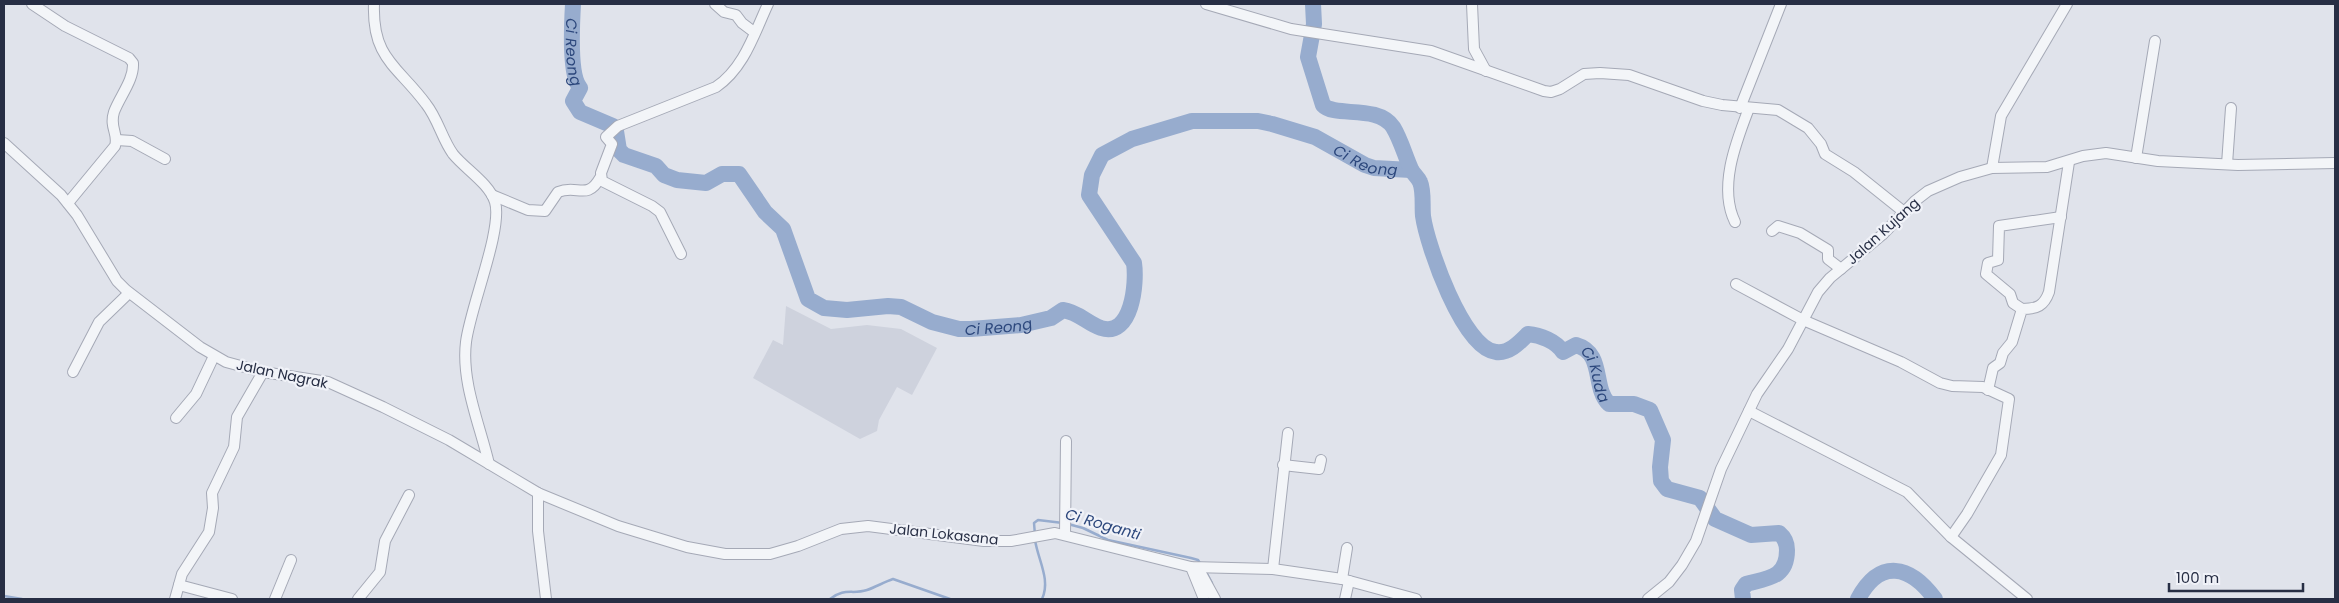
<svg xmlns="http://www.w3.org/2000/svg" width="2339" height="603" font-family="Poppins,sans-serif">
<rect width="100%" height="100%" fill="#e0e3eb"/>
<!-- built -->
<polygon fill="#ced2dd" points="786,306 831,329 867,325 901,329 937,348 912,395 897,387 879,420 877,431 860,439 753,378 773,340 783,345"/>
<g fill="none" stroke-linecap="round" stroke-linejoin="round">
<!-- stream -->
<g stroke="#97acce" stroke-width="2.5">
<polyline points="1068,524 1083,528 1108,540 1191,558 1198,560 1200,563"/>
<polyline points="1035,535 1034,523 1038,520 1063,523"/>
<path d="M1035,540C1038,560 1051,580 1042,599"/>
<polyline points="1205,570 1212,583"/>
<polyline points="4,596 22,599"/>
<path d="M830,599C845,587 852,595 867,590C876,587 884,582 893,579L950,599"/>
</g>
<!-- river -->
<g stroke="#97acce" stroke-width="16">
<path id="s1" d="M573,4C572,22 569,75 580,88L573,101L580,112L613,126L616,131L619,150L624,155L656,166L664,175L677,180L706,183L722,174H739L765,212L783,229L808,299L824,308L847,310L888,306L901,307L932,322L959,329H971L1021,325L1051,318L1063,310C1078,312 1087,323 1101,328C1132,338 1137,283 1134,263L1089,195L1092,175L1102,155L1132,139L1192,121H1258L1272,124L1315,137L1365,165L1374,168L1411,170"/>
<path id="s2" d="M1313,4L1314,24L1308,57L1323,105C1335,118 1377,104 1393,127C1401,140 1405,156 1411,169C1413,174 1418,177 1420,182C1424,191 1422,205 1423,216C1427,245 1463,349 1496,352C1509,354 1520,342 1528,334C1540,335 1556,341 1563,352L1576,345C1605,353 1592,388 1609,404H1634L1650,410L1663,440L1660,467L1661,481L1667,489L1700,498L1715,519L1751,535L1779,533C1785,538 1787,543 1787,550C1787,578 1768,578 1746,584L1742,590L1743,599"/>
<path d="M1858,599C1880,558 1910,565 1935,599"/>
</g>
<!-- minor casing -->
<g stroke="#a5a9b6" stroke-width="12">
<g id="minor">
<path d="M32,4L65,26L129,58L133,63C134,80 120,96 114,112C109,128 119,134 115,146L68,203"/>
<path d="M374,4C372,59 398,66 426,104C438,119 442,139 453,154C465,169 489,183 495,202C503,229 470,308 466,342C461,382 480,425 489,464"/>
<polyline points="715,4 724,12 736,15 742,23 754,32"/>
<polyline points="1206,4 1291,29 1431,51 1544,91 1551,92 1560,89 1584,74 1600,73 1629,75 1703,101 1722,105 1778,110 1808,128 1821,144 1825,154 1854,172 1904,212"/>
<polyline points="1472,4 1474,49 1486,71"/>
<polyline points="1740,108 1781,4"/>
<polyline points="117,140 132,141 165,159"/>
<polyline points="4,143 61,195 77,215 117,281 126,290 200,347 226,362 263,372 328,382 383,407 449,440 538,493 618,526 687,547 725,554 770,554 798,546 841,529 868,526 984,541 1011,541 1055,533 1191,567 1273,569 1342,579 1416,599"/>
<polyline points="2136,158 2155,41"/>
<polyline points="2227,164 2231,108"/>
<polyline points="1992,168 2001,116 2067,4"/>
<path d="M492,195L528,210L545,211L558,192C577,184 587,201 600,178"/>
<path d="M1735,222C1718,187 1736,142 1749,108"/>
<polyline points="1772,231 1778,226 1800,233 1828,250 1828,259 1841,269"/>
<path d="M681,254L660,212L652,206L602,181L601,173L612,144L606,137L618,126L716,87C744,68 754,34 768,4"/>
<polyline points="1736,284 1803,320 1901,362 1940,383 1952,386 1983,387 2009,399 2001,455 1967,514 1951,537"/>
<polyline points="2022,309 2013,303 2010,294 1986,274 1988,263 1998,260 1999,226 2061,217"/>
<polyline points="73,372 99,322 129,293"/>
<path d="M1988,390L1993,368L2000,363L2003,353L2012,342L2022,309C2037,309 2044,306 2049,292L2069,162"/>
<polyline points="1749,411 1907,492 1951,537 2027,599"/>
<polyline points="176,418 196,394 214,356"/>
<polyline points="1283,465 1319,469 1321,460"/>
<polyline points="538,493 538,531 546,599"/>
<polyline points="1065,535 1066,441"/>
<polyline points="1191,567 1204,599"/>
<polyline points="1198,568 1215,599"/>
<polyline points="1273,569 1288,433"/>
<polyline points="1342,579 1347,548"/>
<polyline points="179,585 232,599"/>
<polyline points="175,599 182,574 209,532 213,508 212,493 234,447 237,417 263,372"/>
<polyline points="275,599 291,560"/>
<polyline points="358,599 380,572 385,541 409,495"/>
<polyline points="1345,599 1349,581"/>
<polyline points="1648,599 1669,582 1682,565 1696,541 1721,469 1757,394 1788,349 1818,292 1830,278 1882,235 1915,201 1928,191 1960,177 1992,168 2047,167 2083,156 2106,153 2158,161 2238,165 2335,163"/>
</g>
</g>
<!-- minor -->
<use href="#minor" stroke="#f3f5f8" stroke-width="10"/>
</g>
<g text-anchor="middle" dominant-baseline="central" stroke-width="4.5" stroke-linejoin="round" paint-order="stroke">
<!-- street labels -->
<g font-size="14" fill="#272e44" stroke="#f0f2f8">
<text transform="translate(1883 231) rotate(-42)">Jalan Kujang</text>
<text transform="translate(282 374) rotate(12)">Jalan Nagrak</text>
<text transform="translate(944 534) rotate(6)">Jalan Lokasana</text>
</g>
<!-- water labels -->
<g font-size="15" font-style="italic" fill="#2c477c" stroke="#f0f2f8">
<text stroke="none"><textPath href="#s1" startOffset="48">Ci Reong</textPath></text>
<text stroke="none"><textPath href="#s1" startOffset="1246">Ci Reong</textPath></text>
<text stroke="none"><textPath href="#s1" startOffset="648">Ci Reong</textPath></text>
<text stroke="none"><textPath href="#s2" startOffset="566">Ci Kuda</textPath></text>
<text transform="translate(1103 524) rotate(16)">Ci Roganti</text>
</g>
</g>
<!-- border -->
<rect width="2339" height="603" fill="none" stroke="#272e44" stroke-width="10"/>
<!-- scale -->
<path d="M2169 583v8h134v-8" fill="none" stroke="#272e44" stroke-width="2.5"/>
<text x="2176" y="583" font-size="15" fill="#272e44" stroke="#f0f2f8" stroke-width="4" paint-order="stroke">100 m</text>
</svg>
